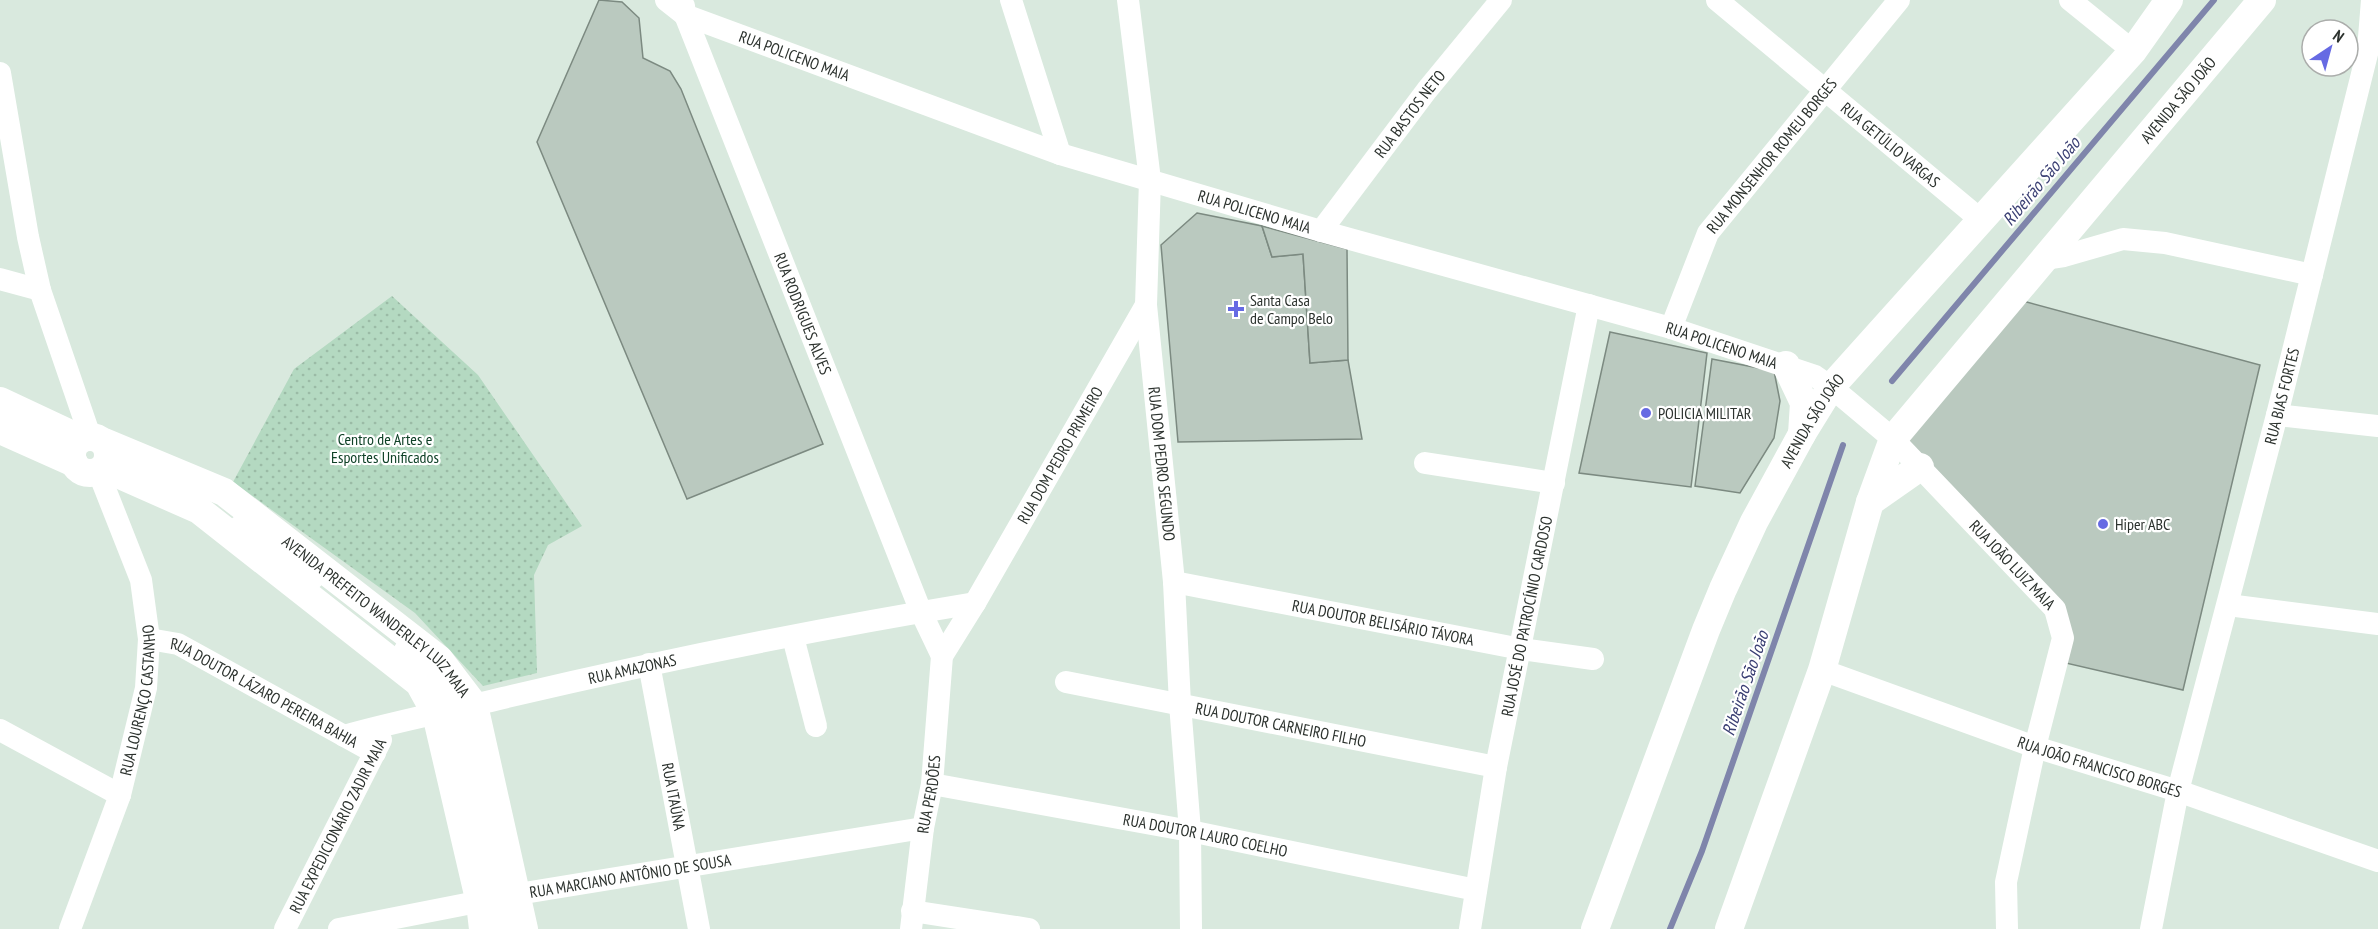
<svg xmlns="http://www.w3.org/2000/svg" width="2378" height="929" font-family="'PT Sans Narrow',sans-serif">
<defs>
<pattern id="grass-dots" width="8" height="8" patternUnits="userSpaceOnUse" patternTransform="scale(1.5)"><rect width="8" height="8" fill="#b4d9c1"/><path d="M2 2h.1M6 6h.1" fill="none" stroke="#9bbba6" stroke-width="1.8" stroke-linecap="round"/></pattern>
</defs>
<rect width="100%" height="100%" fill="#d9e9de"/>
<!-- grass -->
<polygon fill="url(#grass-dots)" points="392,296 478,375 582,526 548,545 534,575 537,673 483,686 415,613 233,482 294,369"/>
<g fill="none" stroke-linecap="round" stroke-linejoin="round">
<!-- stream -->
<g stroke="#7f85ab" stroke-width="6">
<polyline points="1892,381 2214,0"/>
<polyline points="1670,929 1702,851 1843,445"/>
</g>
</g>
<!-- building -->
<g fill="#bac9bf" stroke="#7c8a81" stroke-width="1.5">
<polygon points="599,0 622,2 639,18 643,58 670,71 681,89 823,444 687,499 537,142"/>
<polygon points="1197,213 1262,226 1272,257 1303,254 1310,363 1348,360 1362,439 1178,442 1161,245"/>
<polygon points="1262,226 1347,249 1348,360 1310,363 1303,254 1272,257"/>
<polygon points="2023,301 2260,365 2183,690 2057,661 2062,607 1907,442"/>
<polygon points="1610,332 1707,353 1691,487 1579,473"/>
<polygon points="1712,359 1774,371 1780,401 1774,438 1740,493 1695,486"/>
</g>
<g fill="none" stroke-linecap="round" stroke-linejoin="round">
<!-- minor -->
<g stroke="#fff" stroke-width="22">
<path id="s1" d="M666,0L685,15L1060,154L1321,231L1671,328L1815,376L1831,387L1893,439L2055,609L2063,638L2035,747L2006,882L2007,929"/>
<polyline points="1011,0 1060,154"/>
<path id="s2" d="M1128,0L1150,180L1146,305L1174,582L1180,704L1190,831L1191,929"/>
<path id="s3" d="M1717,0L1981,220"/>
<polyline points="2070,0 2133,51"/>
<path id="s4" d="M684,6L685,15L921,612L942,656"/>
<polyline points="0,73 28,237 40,290 90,436"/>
<path id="s5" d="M1321,231L1427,90L1501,0"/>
<polyline points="2044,259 2064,256 2123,239 2165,243 2312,275"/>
<polyline points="0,279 40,290"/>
<path id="s6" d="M1671,328L1708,233L1899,0"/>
<polyline points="2277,415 2378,426"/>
<polyline points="1425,463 1554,483"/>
<polyline points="240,526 313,578"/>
<path id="s7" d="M1174,582L1521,649L1593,659"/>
<polyline points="2228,605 2378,624"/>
<polyline points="793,637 816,726"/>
<path id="s8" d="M149,639L178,644L375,753"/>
<polyline points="405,650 428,669 458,709 503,929"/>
<path id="s9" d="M649,664L699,929"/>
<path id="s10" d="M1822,670L2035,747L2178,791L2378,861"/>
<path id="s11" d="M1066,682L1496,767"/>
<polyline points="0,730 120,795"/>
<path id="s12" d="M344,736C397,721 450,711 503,698C659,661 817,629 975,603"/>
<path id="s13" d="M932,784L1190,831L1476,890"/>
<polyline points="912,911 1029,929"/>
<path id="s14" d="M70,929L120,795L146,688L149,639L141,580L98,471"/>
<path id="s15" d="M285,929L381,740"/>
<path id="s16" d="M339,929L518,894L923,828"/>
<path id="s17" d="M911,929L923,828L932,784L942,656L975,603L1146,305"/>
<path id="s18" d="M1470,929L1496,767L1589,305"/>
<path id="s19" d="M2151,929L2178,791L2277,415L2368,50L2372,0"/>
</g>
<!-- major -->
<g stroke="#fff" stroke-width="28">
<polyline points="1786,365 1804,403 1802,434"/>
<polyline points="0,401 81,439"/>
<polyline points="0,430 74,463"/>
<circle cx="90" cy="455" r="18"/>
<path id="s20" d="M104,442L224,492L439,659L474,705L524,929"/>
<polyline points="104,468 199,510 419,683 436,714 480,903 483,929"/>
<polyline points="1870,502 1920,467"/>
<path id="s21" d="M1595,929L1706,630L1723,589L1754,522L1802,434L1831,387L2133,51L2169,0"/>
<path id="s22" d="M1729,929L1822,670L1870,502L1893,439L2262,0"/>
</g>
</g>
<!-- markers -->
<g fill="#666ae3" stroke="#fff" stroke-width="2">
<path d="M1233 300h6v6h6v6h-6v6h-6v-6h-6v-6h6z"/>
<circle cx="1646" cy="413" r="6"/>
<circle cx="2103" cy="524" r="6"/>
</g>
<g text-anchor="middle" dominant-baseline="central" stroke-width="4.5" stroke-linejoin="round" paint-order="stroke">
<!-- street labels -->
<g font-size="16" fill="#2c322e" stroke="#fff">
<text stroke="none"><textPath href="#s1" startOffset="141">RUA POLICENO MAIA</textPath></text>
<text stroke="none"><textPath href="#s22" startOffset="960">AVENIDA SÃO JOÃO</textPath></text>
<text stroke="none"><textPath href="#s5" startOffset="147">RUA BASTOS NETO</textPath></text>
<text stroke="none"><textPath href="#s3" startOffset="226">RUA GETÚLIO VARGAS</textPath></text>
<text stroke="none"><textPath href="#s6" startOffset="202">RUA MONSENHOR ROMEU BORGES</textPath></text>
<text stroke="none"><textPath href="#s1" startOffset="627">RUA POLICENO MAIA</textPath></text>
<text stroke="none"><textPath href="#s4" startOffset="330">RUA RODRIGUES ALVES</textPath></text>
<text stroke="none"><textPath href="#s1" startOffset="1113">RUA POLICENO MAIA</textPath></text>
<text stroke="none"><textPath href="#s19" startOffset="549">RUA BIAS FORTES</textPath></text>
<text stroke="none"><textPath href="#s21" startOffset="554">AVENIDA SÃO JOÃO</textPath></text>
<text stroke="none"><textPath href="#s17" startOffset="508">RUA DOM PEDRO PRIMEIRO</textPath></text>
<text stroke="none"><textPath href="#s2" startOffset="466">RUA DOM PEDRO SEGUNDO</textPath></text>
<text stroke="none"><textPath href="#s1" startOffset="1485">RUA JOÃO LUIZ MAIA</textPath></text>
<text stroke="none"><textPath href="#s18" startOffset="318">RUA JOSÉ DO PATROCÍNIO CARDOSO</textPath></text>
<text stroke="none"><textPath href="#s20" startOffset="327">AVENIDA PREFEITO WANDERLEY LUIZ MAIA</textPath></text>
<text stroke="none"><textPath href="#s7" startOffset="213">RUA DOUTOR BELISÁRIO TÁVORA</textPath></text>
<text stroke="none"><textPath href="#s12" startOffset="296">RUA AMAZONAS</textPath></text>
<text stroke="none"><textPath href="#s8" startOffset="128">RUA DOUTOR LÁZARO PEREIRA BAHIA</textPath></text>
<text stroke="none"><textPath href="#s14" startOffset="240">RUA LOURENÇO CASTANHO</textPath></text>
<text stroke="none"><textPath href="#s11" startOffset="219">RUA DOUTOR CARNEIRO FILHO</textPath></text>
<text stroke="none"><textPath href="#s10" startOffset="294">RUA JOÃO FRANCISCO BORGES</textPath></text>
<text stroke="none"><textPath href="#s17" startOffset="136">RUA PERDÕES</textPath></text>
<text stroke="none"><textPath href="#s9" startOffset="135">RUA ITAÚNA</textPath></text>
<text stroke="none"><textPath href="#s15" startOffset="116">RUA EXPEDICIONÁRIO ZADIR MAIA</textPath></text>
<text stroke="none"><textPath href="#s13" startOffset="278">RUA DOUTOR LAURO COELHO</textPath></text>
<text stroke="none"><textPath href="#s16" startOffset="296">RUA MARCIANO ANTÔNIO DE SOUSA</textPath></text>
</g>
<!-- poi labels -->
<g font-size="16" fill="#2c322e" stroke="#fff" text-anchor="start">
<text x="1250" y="300">Santa Casa<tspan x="1250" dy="18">de Campo Belo</tspan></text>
<text x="1658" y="413">POLICIA MILITAR</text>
<text x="2115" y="524">Hiper ABC</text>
</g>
<!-- park labels -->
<g font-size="16" fill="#0f4127" stroke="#fff">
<text x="385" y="439">Centro de Artes e<tspan x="385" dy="18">Esportes Unificados</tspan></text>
</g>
<!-- water labels -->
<g font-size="18" font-style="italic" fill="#3b4074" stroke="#fff">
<text transform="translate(2041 181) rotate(-50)">Ribeirão São João</text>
<text transform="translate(1745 683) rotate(-71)">Ribeirão São João</text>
</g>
</g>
<!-- north arrow -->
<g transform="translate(2330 48) rotate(36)"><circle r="28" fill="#ffffff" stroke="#abadab" stroke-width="1.5"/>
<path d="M0-4.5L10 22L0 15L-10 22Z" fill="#666ae3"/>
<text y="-9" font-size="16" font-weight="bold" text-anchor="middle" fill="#2c322e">N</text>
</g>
</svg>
